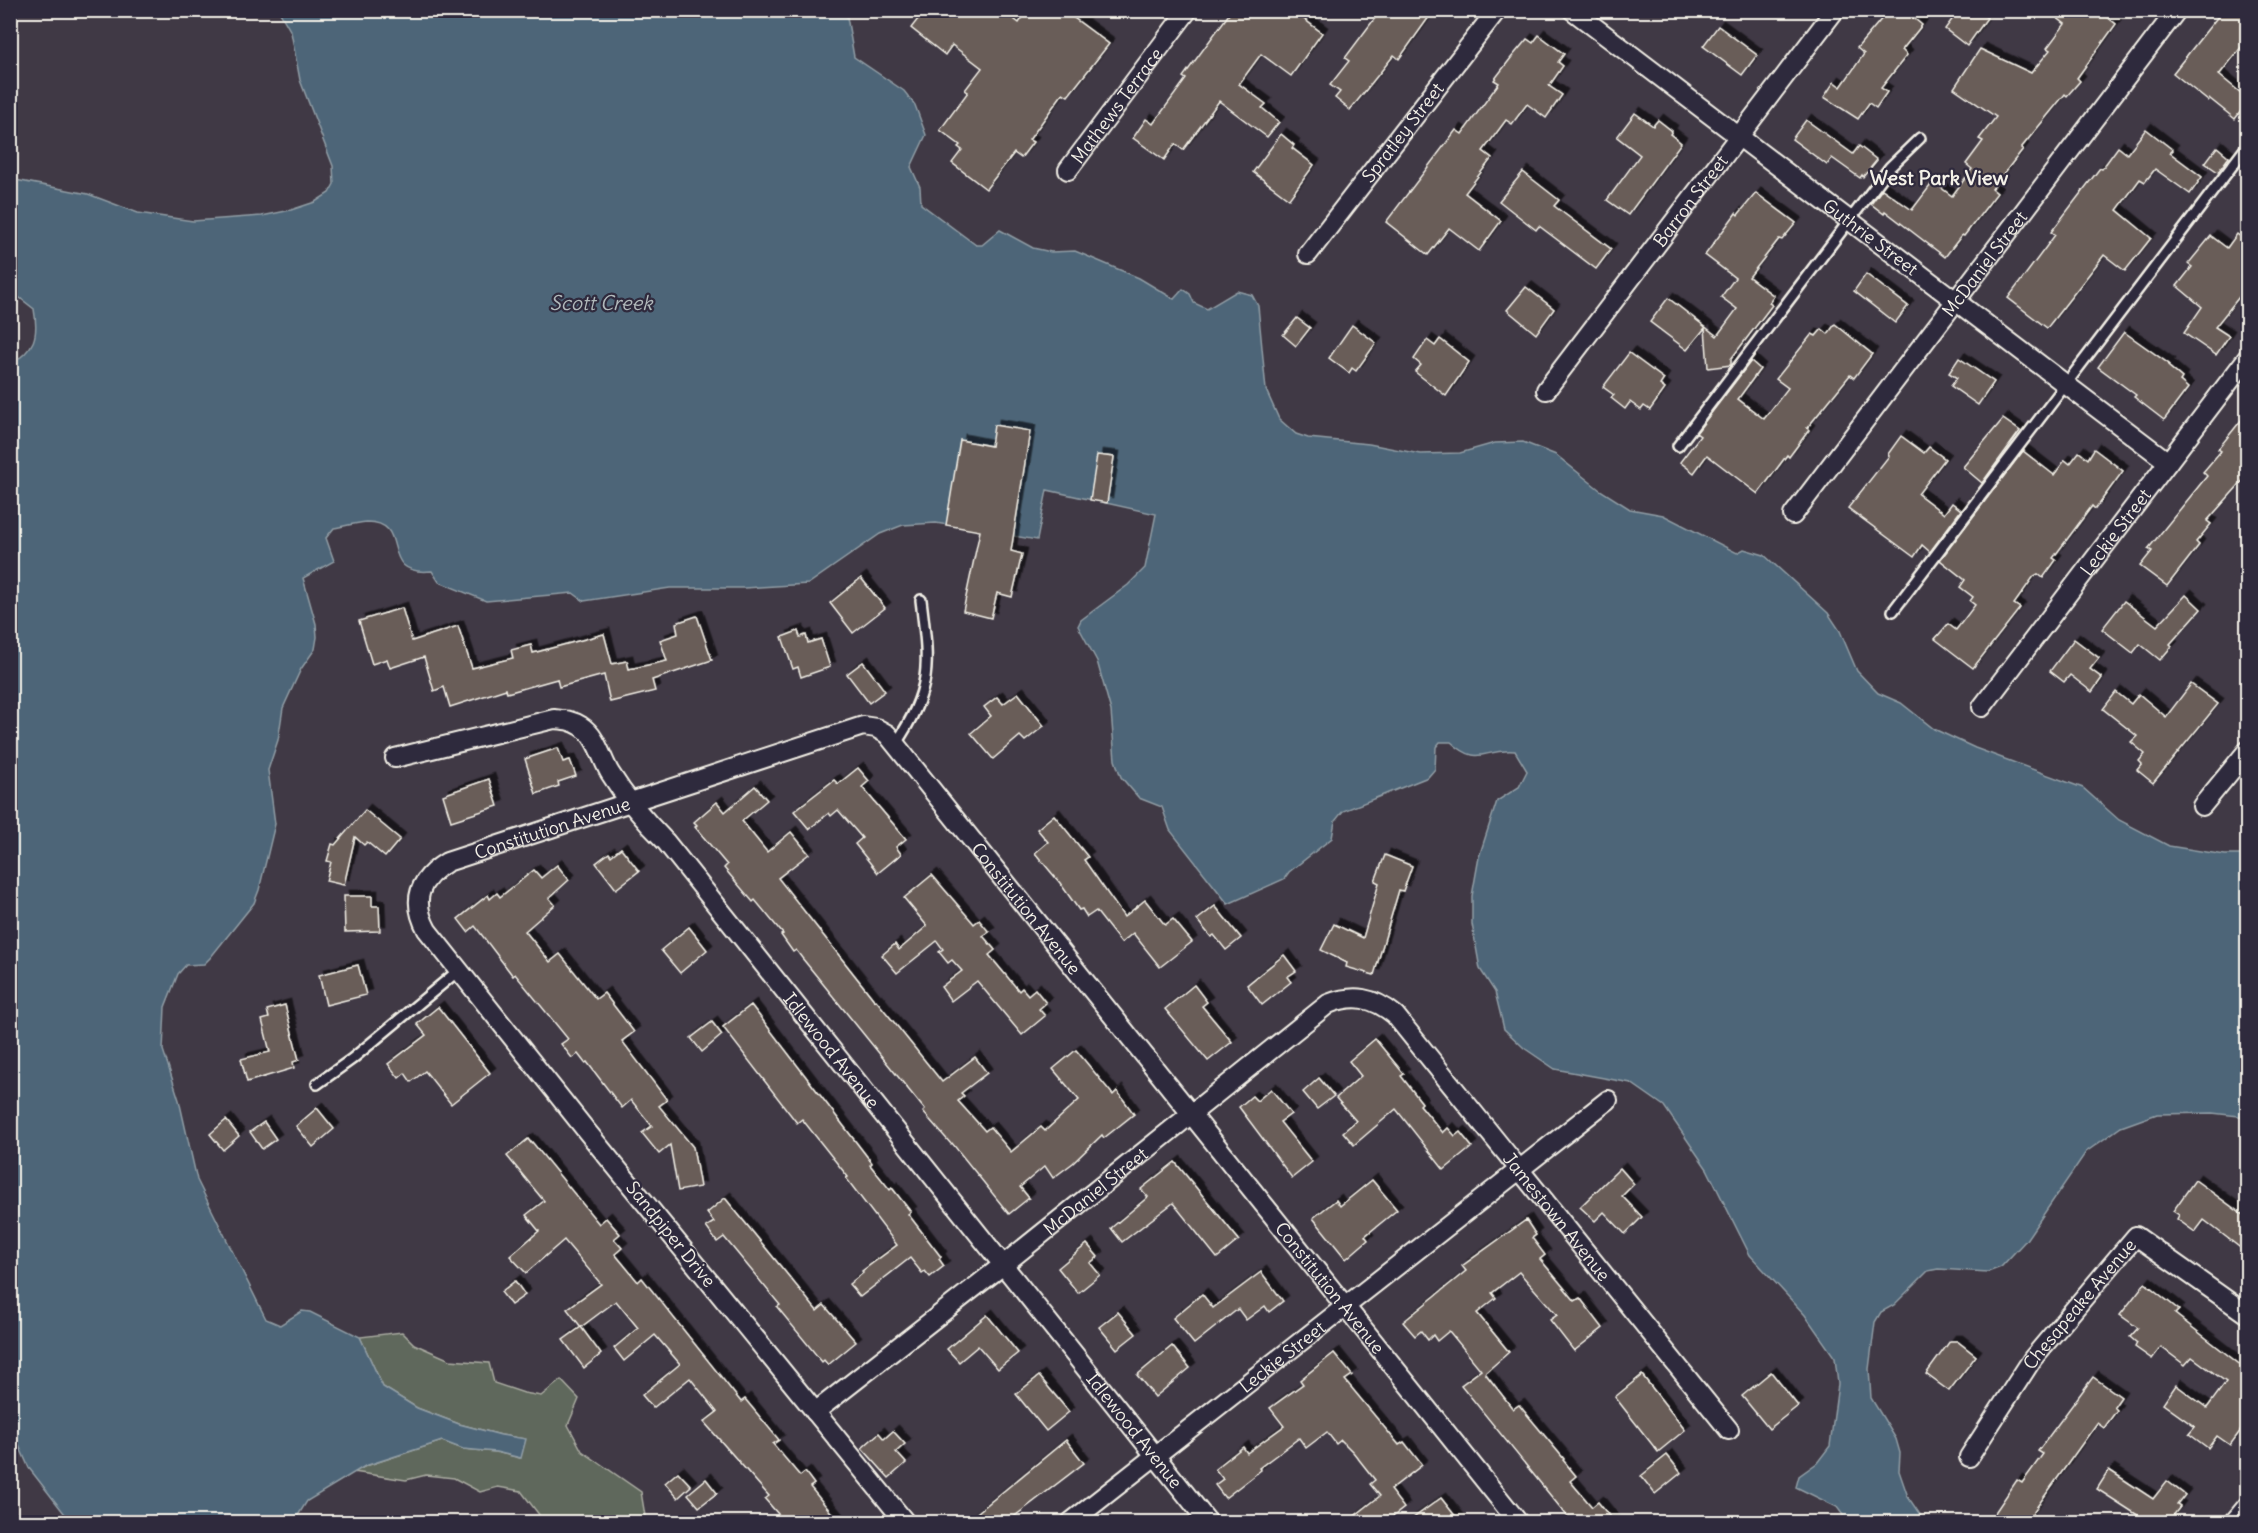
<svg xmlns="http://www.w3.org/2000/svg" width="2258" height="1533" font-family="Delius,sans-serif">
<defs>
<filter id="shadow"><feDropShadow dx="5.5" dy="-5.5" stdDeviation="0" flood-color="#0009"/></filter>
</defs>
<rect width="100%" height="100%" fill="#403945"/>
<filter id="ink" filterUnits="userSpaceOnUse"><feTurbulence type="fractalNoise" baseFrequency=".0167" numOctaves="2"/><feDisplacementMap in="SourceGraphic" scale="12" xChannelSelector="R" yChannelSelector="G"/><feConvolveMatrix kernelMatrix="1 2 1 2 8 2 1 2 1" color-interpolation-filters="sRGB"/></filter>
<g filter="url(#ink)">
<!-- green -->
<polygon fill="#5f675b" stroke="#aaaca2" stroke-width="1.5" points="402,1332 414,1344 450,1360 489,1363 494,1383 524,1393 541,1396 561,1380 579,1399 568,1425 582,1451 641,1492 646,1522 549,1522 540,1516 521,1491 498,1487 480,1492 454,1478 426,1475 406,1480 354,1472 366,1466 442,1441 463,1449 496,1452 520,1458 525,1439 501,1435 459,1424 417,1408 383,1387 360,1337"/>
<!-- water -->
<path fill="#4d6578" stroke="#909da5" stroke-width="1.5" d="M279,11H846L854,57L904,91L915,105L926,135L911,167L920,187L921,204L976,245H982L1000,230L1033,248L1051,252L1075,251L1139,278L1174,299L1183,289L1190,294L1194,303L1207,309L1237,291L1252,295L1258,306L1266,390L1279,419L1296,434L1308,438L1369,444L1420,454L1460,453L1495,443L1523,442L1556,455L1600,490L1630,509L1663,515L1737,553L1744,549L1764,555L1828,613L1840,631L1857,671L1878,693L1901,703L1934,729L1975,748L2083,788L2119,820L2169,846L2225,855H2247V1117L2212,1113L2157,1114L2121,1127L2086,1152L2026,1240L2001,1267L1988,1272L1938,1269L1928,1271L1894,1305L1881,1312L1875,1322L1869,1369L1871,1398L1896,1439L1900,1453L1899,1471L1908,1497L1925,1522H1848L1837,1507L1796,1487L1799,1476L1817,1463L1830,1446L1838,1384L1835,1358L1805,1315L1750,1255L1707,1169L1664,1106L1631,1083L1555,1069L1524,1048L1504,1029L1495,992L1480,969L1472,924V896L1479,857L1497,801L1519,787L1527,771L1515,751C1482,748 1480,768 1451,742H1440L1436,747L1435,769L1428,777L1343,811L1335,821L1332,838L1289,872L1284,879L1228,904L1170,830L1162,807L1139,798L1121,777L1115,760L1111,711L1106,693L1097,661L1078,626L1081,620L1128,585L1145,568L1156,514L1047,490L1037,540L936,523L903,525L880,534L808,584L744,588H670L584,601L573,593L486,601L439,582L432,571C375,577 413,522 367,522C356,523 344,526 334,528L326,538L334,561L303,578L316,624L317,637L315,649L301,669L283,708L278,740L268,770L275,824L259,890L254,903L210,958L204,964L186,965L178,974L165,1007L163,1050L179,1100L197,1180L266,1319L280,1325L302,1311L310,1312L360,1337L383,1387L417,1408L459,1424L501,1435L526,1439L521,1458L496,1452L463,1449L442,1441L365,1466L307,1501L294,1522H71L29,1468L10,1425V365C35,349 39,337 34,309L11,291L10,179L88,194L138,213L193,221L262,216L291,210L315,202L329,193L334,184L333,166L300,80L291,32Z"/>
<!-- building -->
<g fill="#695d59" stroke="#f4f1e8" stroke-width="1.5" filter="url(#shadow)">
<polygon points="925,10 1002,10 1019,23 1028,10 1063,10 1109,44 1068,96 1063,93 1029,140 1033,142 1021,158 1014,153 986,189 952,163 962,150 958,147 960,145 940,130 968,92 965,90 982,68 952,45 945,55 911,28"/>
<polygon points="1232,10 1292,10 1322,33 1291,76 1261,54 1239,84 1266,104 1262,108 1279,122 1267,137 1219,101 1183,150 1175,144 1164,160 1133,138 1146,119 1153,124 1186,79 1183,77"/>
<polygon points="1381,10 1434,10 1399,59 1394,55 1350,110 1335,98 1340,92 1330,85 1349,61 1345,58"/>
<polygon points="1889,10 1904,10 1922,25 1902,50 1907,55 1881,88 1887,92 1876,108 1869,103 1858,119 1824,97 1834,82 1841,87 1864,54 1857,48"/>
<polygon points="1959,10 1977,10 1987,18 1967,46 1945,29"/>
<polygon points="2047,10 2098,10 2116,24 2077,78 2080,81 2067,96 2065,94 2021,148 2023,149 1992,189 1997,193 1964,236 1962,235 1945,257 1885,211 1884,214 1871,204 1882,189 1912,210 1933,182 1952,196 1972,169 1966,164 1983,141 1979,139 1996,117 1954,88 1980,49 2031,73 2050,50 2047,48 2065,24"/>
<polygon points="2223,10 2247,10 2247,40 2219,75 2247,98 2247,103 2235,119 2210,99 2208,101 2173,73"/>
<polygon points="1718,26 1757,55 1742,75 1703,46"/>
<polygon points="1539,35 1564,54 1558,62 1563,66 1549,86 1562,95 1546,118 1527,104 1512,124 1506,120 1483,151 1492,158 1465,193 1501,221 1479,251 1449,228 1428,255 1386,222 1456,130 1462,134 1499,83 1494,80 1511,58 1527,39 1533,43"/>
<polygon points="1635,113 1653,126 1658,120 1672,131 1670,134 1681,143 1628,215 1607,200 1640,155 1617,137"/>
<polygon points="1806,120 1853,154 1859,146 1877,160 1863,177 1862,175 1860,178 1832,158 1827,165 1792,139"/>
<polygon points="2146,129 2173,150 2170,153 2202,177 2190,194 2155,169 2145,182 2140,179 2117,210 2151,238 2125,271 2104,255 2047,328 2008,298 2055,235 2051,232 2100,168 2102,169 2118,147 2127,154"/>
<polygon points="1281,134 1294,145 1292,148 1314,165 1289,199 1253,172"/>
<polygon points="2217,147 2229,157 2218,172 2205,163"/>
<polygon points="1523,172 1559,200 1554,206 1611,249 1596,269 1539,226 1536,230 1499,201"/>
<polygon points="1756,193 1796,223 1782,240 1779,239 1749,277 1774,296 1769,303 1772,305 1731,359 1731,365 1708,368 1705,328 1687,350 1650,322 1668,298 1717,336 1737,309 1721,297 1735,278 1705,255 1736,213 1738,215"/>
<polygon points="2237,234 2247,242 2247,287 2215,327 2229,336 2216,355 2184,333 2202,307 2177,286 2192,267 2188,264 2211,236 2227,248"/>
<polygon points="1866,274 1908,306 1895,323 1854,291"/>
<polygon points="1526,287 1554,309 1536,334 1507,310"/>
<polygon points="1297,318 1310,328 1296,346 1283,335"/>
<polygon points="1835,324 1872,354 1854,378 1850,375 1807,428 1809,430 1789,457 1787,455 1758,494 1707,455 1694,473 1680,462 1700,436 1696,433 1751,361 1760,369 1738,399 1764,419 1788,388 1776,379 1812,334 1816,336 1822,329 1828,334"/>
<polygon points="1352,325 1376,343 1356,371 1352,368 1349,373 1329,358"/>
<polygon points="2124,332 2169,364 2168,366 2182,378 2180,381 2188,388 2164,420 2134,397 2136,395 2098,367"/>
<polygon points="1440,339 1469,362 1446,396 1415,372 1421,365 1414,359 1427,340 1435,346"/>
<polygon points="1629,353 1664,379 1660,385 1665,389 1650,410 1644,406 1641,410 1630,402 1625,409 1611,398 1614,395 1603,387"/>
<polygon points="1959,358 1994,382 1978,405 1951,386 1957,378 1949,373"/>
<polygon points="2247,413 2247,476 2207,521 2211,524 2196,542 2199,545 2167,586 2140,566 2152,551 2148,549 2207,476 2203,472 2221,451 2218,449"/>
<polygon points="2003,419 2020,431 1982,483 1963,467"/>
<polygon points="994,425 1030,431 1011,551 1022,554 1012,597 997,593 991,618 963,611 980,531 946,525 960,440 991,446"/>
<polygon points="1901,436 1924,453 1929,447 1945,459 1918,494 1944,514 1952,503 1961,510 1930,552 1922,545 1914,557 1848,508 1889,456 1888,454"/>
<polygon points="2094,449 2123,471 2095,509 2092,506 2053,558 2056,560 2043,578 2038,574 2034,576 2014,604 2020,608 1973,668 1935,639 1948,624 1956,630 1975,605 1970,601 1973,597 1960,587 1965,580 1940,560 2023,451 2054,475 2065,460 2070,464 2079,452 2088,459"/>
<polygon points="1097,455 1114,457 1107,503 1090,500"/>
<polygon points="861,578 885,608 853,633 830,603"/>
<polygon points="2186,595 2201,609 2170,644 2172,646 2160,660 2140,644 2133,653 2102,629 2124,601 2157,626"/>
<polygon points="402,608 412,641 458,626 472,668 513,658 511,650 531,645 533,653 604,634 612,664 627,661 629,669 667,661 660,640 678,634 676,623 697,616 712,660 652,680 655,691 610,702 604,675 559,687 557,679 507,693 506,689 450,707 444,687 434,691 424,657 390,668 387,659 372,664 359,621"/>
<polygon points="798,631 800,637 806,635 808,643 821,639 830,667 801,677 798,667 793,669 782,637"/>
<polygon points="2074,639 2099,658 2090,669 2102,678 2092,692 2070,675 2064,682 2050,671"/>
<polygon points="863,662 885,691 869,703 847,674"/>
<polygon points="2191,684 2218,704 2153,783 2137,770 2142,764 2139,761 2145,754 2131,742 2137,736 2103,709 2116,692 2131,704 2139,694 2166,717"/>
<polygon points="1018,693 1044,726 1025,741 1020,736 993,759 971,733 991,716 984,707 997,697 1003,704"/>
<polygon points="558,748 563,762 570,760 576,776 558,782 559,786 536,794 525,759"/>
<polygon points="858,768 869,781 862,787 906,839 896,847 901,854 878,873 855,844 862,838 838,810 831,816 829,813 809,829 794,811 834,780 838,784"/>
<polygon points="489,779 498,806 451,821 443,795"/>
<polygon points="755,786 767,800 742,821 767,852 791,832 809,854 778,878 875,1001 876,1000 942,1082 975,1057 987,1073 961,1093 964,1096 958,1101 985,1131 990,1127 1011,1152 1041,1127 1045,1131 1079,1100 1053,1069 1076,1050 1113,1095 1117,1091 1134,1114 1104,1138 1102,1135 1073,1163 1053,1178 1045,1166 1020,1187 1029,1198 1009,1214 952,1143 951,1144 923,1112 925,1110 802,958 796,950 793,952 781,935 783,934 755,900 753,902 724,868 727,865 695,827 697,825 694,822 717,802 725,812"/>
<polygon points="365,810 400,839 385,857 367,842 364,845 355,837 344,885 326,881 331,862 327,861 332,844 335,845"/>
<polygon points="1054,815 1088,857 1084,860 1124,917 1145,900 1165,925 1173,919 1192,942 1160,967 1133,933 1121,943 1096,911 1087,917 1082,909 1079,910 1060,883 1035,853 1048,842 1037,829"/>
<polygon points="621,848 639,871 616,889 596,863 609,853 611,856"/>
<polygon points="1385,855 1412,866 1403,891 1399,890 1374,975 1346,967 1347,963 1321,950 1334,924 1363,938 1379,883 1375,881"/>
<polygon points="557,865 569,880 549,898 555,905 525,931 550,962 560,954 596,999 604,993 634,1032 622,1041 667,1100 659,1106 693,1147 700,1187 678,1191 670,1145 659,1154 642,1133 652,1126 631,1100 622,1108 587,1062 585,1063 578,1054 572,1058 561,1044 568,1039 515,974 513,976 475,926 468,932 458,919 488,895 490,899 497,893 500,897 534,870 541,878"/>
<polygon points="932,875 974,924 979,920 989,932 983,936 995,950 989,955 1019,991 1022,988 1028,995 1035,989 1046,1003 1039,1009 1045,1016 1022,1035 977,981 951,1001 941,987 962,971 952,960 948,963 939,952 943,949 937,941 897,973 882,955 895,944 899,950 927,926 904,898"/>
<polygon points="344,896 372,896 372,906 379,906 380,931 345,932"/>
<polygon points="1215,906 1241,938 1226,950 1214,935 1211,937 1197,920"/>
<polygon points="689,927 707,950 680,973 661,950"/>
<polygon points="1284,955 1296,971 1287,977 1291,982 1262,1005 1247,985"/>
<polygon points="358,965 366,995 326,1005 319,975"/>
<polygon points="1194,985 1207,1002 1202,1006 1232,1042 1208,1061 1165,1009"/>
<polygon points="285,1005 299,1060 293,1062 294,1068 247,1082 241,1059 270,1052 262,1020 269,1018 267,1010"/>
<polygon points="751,1005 872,1163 870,1165 890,1190 892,1188 911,1212 908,1214 941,1257 939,1259 944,1266 930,1277 925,1271 922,1273 910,1258 860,1297 849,1284 863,1273 862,1271 897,1245 846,1178 848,1177 802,1119 797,1123 723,1027"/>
<polygon points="438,1007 490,1073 451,1104 425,1071 411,1082 405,1073 399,1078 388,1064 426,1035 417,1024"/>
<polygon points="712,1022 722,1035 702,1052 691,1038"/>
<polygon points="1375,1039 1404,1074 1401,1076 1422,1103 1420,1105 1443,1133 1448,1128 1455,1136 1460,1132 1472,1147 1444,1170 1396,1109 1354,1145 1343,1132 1356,1121 1336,1098 1361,1076 1349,1061"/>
<polygon points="1319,1078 1334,1096 1317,1109 1303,1092"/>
<polygon points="1271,1089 1291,1114 1280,1122 1312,1162 1292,1178 1239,1107 1252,1096 1257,1101"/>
<polygon points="317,1108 334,1129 313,1147 296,1126"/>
<polygon points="226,1120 239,1136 223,1150 210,1134"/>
<polygon points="264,1122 276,1139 262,1149 250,1132"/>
<polygon points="528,1139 531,1143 532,1142 599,1224 606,1218 620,1234 614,1239 622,1248 615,1254 638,1282 642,1278 741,1402 745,1399 779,1440 773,1444 800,1476 805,1472 814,1484 810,1487 839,1522 785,1522 765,1499 769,1496 704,1422 717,1412 690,1378 653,1408 642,1395 680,1364 655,1335 624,1361 614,1348 638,1328 616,1301 581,1327 567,1309 601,1284 564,1240 526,1273 510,1256 539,1231 526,1215 544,1201 507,1156"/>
<polygon points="1175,1162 1239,1240 1217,1258 1173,1203 1122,1242 1111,1228 1148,1197 1141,1189"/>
<polygon points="1620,1168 1634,1184 1622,1196 1642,1217 1625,1234 1604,1212 1595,1221 1580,1207"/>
<polygon points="1372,1180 1397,1210 1365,1236 1368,1240 1346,1259 1313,1218 1336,1200 1340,1206"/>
<polygon points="2195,1180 2247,1218 2247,1253 2204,1220 2195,1232 2177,1219 2179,1215 2173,1211"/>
<polygon points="725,1198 817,1311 824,1305 856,1342 828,1365 824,1360 822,1362 777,1307 780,1305 724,1237 717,1242 706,1227 714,1222 707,1213"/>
<polygon points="1526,1220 1536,1235 1532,1238 1545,1255 1540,1259 1575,1301 1580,1298 1603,1328 1574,1351 1550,1320 1557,1315 1519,1272 1492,1293 1496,1298 1477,1313 1509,1352 1485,1373 1513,1409 1519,1405 1564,1459 1563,1460 1576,1476 1570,1481 1592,1507 1598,1502 1614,1522 1572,1522 1461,1385 1481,1370 1449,1331 1437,1341 1433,1335 1428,1340 1421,1331 1415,1336 1403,1322 1466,1271 1462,1266"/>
<polygon points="1087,1244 1098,1257 1090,1263 1100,1275 1078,1293 1058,1268"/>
<polygon points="1261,1272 1283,1301 1269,1312 1265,1306 1246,1320 1238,1309 1194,1344 1173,1318 1202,1294 1213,1308"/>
<polygon points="515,1281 525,1295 511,1305 501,1292"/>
<polygon points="2145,1283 2179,1310 2175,1314 2247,1370 2247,1422 2230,1445 2217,1436 2208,1448 2189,1434 2195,1427 2163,1404 2176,1385 2207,1408 2226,1382 2192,1357 2185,1365 2161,1347 2152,1359 2135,1347 2137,1343 2130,1337 2138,1328 2120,1315"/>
<polygon points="1118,1312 1136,1334 1117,1349 1099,1327"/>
<polygon points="987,1315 1018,1353 998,1369 978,1346 959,1362 947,1349"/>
<polygon points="581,1327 601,1354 584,1368 563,1340"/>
<polygon points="1950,1341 1957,1341 1976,1356 1949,1391 1926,1374"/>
<polygon points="1172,1346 1190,1368 1155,1397 1137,1375"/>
<polygon points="1334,1353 1352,1375 1345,1380 1399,1445 1404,1442 1422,1465 1390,1490 1404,1508 1386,1522 1347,1522 1380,1496 1370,1484 1375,1480 1353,1452 1341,1440 1336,1444 1327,1432 1306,1448 1299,1438 1259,1468 1261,1470 1225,1498 1215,1485 1223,1479 1215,1469 1243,1447 1247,1453 1284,1426 1270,1408 1303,1384 1300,1380"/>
<polygon points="1771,1372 1798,1406 1769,1429 1742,1396"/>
<polygon points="1642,1375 1685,1430 1658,1452 1615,1397"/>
<polygon points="1039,1376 1069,1412 1046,1431 1016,1394"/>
<polygon points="2093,1377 2121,1397 2114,1407 2117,1410 2104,1428 2097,1423 2026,1522 2008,1522 1994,1514 2017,1480 2022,1483 2043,1454 2038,1451"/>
<polygon points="893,1431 905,1444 896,1452 906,1463 889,1478 862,1448 879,1433 884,1439"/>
<polygon points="1066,1440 1084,1463 1007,1522 966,1522"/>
<polygon points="1667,1455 1681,1473 1655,1494 1641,1476"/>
<polygon points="2109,1470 2153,1499 2167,1481 2185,1495 2177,1505 2180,1507 2168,1522 2133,1522 2139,1516 2097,1489"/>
<polygon points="678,1472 691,1486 678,1498 665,1483"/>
<polygon points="706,1479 717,1493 699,1507 688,1494"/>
<polygon points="1441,1498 1460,1522 1408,1522"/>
</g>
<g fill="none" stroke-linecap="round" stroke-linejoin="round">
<!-- lane casing -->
<g stroke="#f4f1e8" stroke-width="14">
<g id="lane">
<polyline points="1678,446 1890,167 1920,138"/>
<polyline points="1893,611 2248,145"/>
<path d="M895,745C933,688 929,665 921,600"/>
<polyline points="317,1084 352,1059 459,970"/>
</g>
</g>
<!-- street casing -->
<g stroke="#f4f1e8" stroke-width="22">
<g id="street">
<path id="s1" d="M1572,10L2168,462"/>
<path id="s2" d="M1068,170L1188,10"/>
<path id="s3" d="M1308,254L1497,10"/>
<path id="s4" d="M1546,390L1835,10"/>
<path id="s5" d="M1793,515L2177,10"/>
<path id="s6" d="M1982,707L2248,357"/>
<path id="s7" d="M395,758L554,719C564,720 572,720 581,726C597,736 601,758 610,773C626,799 645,821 666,842L1208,1522"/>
<polyline points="2202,806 2248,750"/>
<path id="s8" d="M815,1412L1003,1265L1328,1004C1354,994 1373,997 1395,1015L1729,1430"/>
<path id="s9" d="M1969,1457L2033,1358L2136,1236L2248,1315"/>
<path id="s10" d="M905,1522L585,1129L427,930C411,900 419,879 447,862L863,726L876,728L887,734L1518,1522"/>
<path id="s11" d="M1071,1522L1608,1100"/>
<polyline points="2234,1522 2248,1505"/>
</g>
</g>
<!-- lane -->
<use href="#lane" stroke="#2f2a3d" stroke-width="9"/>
<!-- street -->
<use href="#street" stroke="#2f2a3d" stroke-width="18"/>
</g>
</g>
<g text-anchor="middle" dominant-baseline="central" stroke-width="4.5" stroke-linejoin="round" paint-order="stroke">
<!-- street labels -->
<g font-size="18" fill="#f4f1e8" stroke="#2f2a3d">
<text stroke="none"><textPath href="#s2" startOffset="81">Mathews Terrace</textPath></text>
<text stroke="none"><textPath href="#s3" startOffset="154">Spratley Street</textPath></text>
<text stroke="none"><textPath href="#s4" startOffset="238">Barron Street</textPath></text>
<text stroke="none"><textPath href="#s1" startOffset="375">Guthrie Street</textPath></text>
<text stroke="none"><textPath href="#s5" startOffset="316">McDaniel Street</textPath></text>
<text stroke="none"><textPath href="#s6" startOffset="220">Leckie Street</textPath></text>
<text stroke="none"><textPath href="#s10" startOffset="952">Constitution Avenue</textPath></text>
<text stroke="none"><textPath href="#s10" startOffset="1528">Constitution Avenue</textPath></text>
<text stroke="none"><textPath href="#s7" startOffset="603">Idlewood Avenue</textPath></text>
<text stroke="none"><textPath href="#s8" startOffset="357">McDaniel Street</textPath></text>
<text stroke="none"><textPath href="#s8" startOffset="986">Jamestown Avenue</textPath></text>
<text transform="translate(671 1234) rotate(51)">Sandpiper Drive</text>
<text stroke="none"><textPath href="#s10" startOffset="2014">Constitution Avenue</textPath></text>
<text stroke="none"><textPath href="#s9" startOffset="189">Chesapeake Avenue</textPath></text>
<text stroke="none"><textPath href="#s11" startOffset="268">Leckie Street</textPath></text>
<text stroke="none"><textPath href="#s7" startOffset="1089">Idlewood Avenue</textPath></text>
</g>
<!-- neighbourhood labels -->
<g font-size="20" font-weight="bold" fill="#f4f1e8" stroke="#2f2a3d">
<text x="1939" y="177">West Park View</text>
</g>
<!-- water labels -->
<g font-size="20" font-style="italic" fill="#b1b9bb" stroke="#2f2a3d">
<text x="601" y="302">Scott Creek</text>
</g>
</g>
<!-- margin -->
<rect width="2258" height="1533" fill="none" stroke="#2f2a3d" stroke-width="36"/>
<rect x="18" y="18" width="2222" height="1497" fill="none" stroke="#f4f1e8" stroke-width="2" filter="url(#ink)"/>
</svg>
